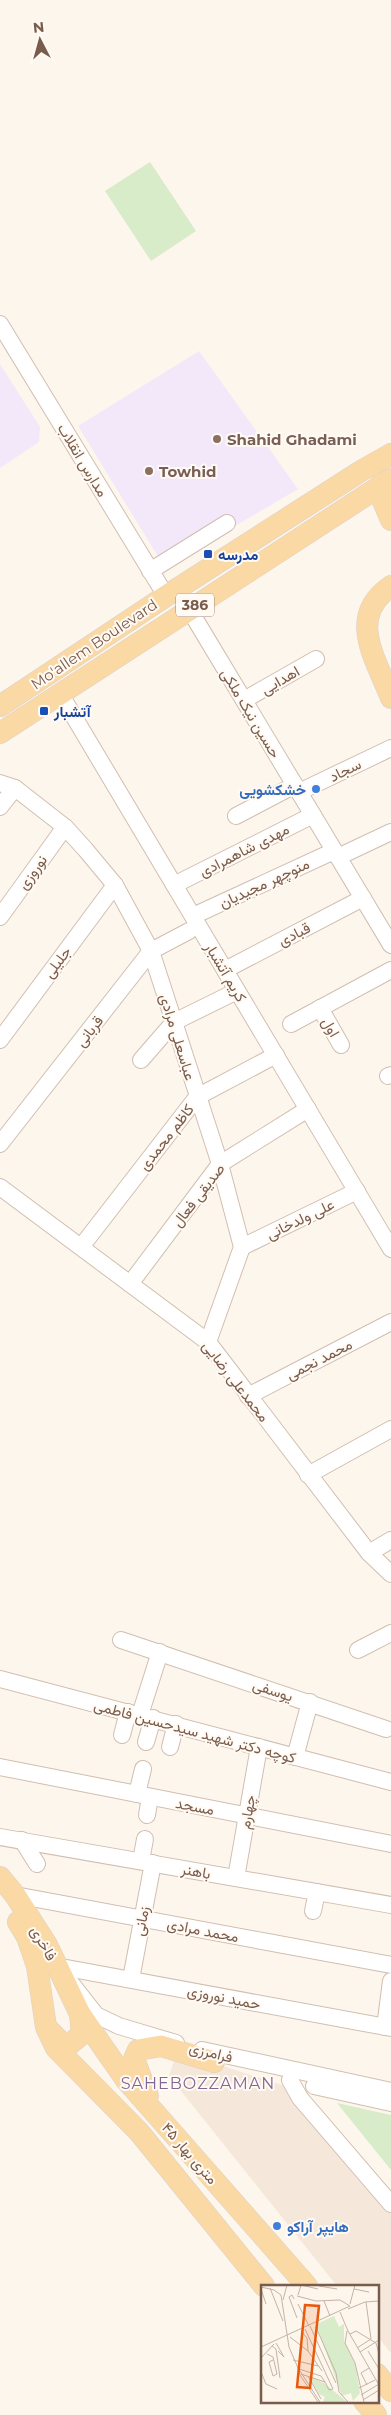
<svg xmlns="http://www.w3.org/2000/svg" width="391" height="2415" font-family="Montserrat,Vazirmatn,sans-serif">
<rect width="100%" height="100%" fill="#fdf6ec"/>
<!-- residential -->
<polygon fill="#f5e8da" points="177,2051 294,2089 391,2210 391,2353 377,2336 377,2286 337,2286 169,2076"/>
<!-- education -->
<g fill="#f3e8fa">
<polygon points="199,351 298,489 235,526 225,515 159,558 78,426"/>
<polygon points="0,364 40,427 39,442 0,468"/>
</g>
<!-- green -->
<g fill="#d8ecc9">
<polygon points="150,162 196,231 151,261 105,191"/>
<polygon points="337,2103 391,2115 391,2170"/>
</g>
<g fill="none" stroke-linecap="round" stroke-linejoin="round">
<!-- minor casing -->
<g stroke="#d1beb0" stroke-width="18">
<g id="minor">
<polyline points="0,324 166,596"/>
<polyline points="150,571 227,523"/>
<polyline points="189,609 391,945"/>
<polyline points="61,695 391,1249"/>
<polyline points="244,700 316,659"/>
<polyline points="0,783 15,788 65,827 85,849 115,885 151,951 220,1164 242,1247 208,1342"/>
<polyline points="299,792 391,748"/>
<polyline points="0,807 15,788"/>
<polyline points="236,816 295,785"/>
<polyline points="338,857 391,832"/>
<polyline points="174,885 313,815"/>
<polyline points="193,916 334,851"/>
<polyline points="0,917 65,827"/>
<polyline points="225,970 363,898"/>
<polyline points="320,1008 341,1045"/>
<polyline points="291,1024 391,970"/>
<polyline points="0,1040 115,885"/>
<polyline points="141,1060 174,1022 237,991"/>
<polyline points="388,1076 391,1075"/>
<polyline points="0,1144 151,951 189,931"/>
<polyline points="0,1187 208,1342 369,1553 391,1574"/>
<polyline points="81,1247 197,1097 276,1055"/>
<polyline points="242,1247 357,1191"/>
<polyline points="130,1284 220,1164 308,1109"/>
<polyline points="248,1396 391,1322"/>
<polyline points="308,1475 391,1429"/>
<polyline points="369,1553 391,1540"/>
<polyline points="121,1640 386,1729"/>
<polyline points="358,1650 391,1633"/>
<polyline points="0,1679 391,1782"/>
<polyline points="140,1715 160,1652"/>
<polyline points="122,1735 128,1712"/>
<polyline points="146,1742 153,1718"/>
<polyline points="170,1747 176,1724"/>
<polyline points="295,1757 310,1702"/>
<polyline points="0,1767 391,1844"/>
<polyline points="137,1794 143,1769"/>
<polyline points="147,1815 150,1797"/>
<polyline points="0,1837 391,1905"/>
<polyline points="22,1840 37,1864"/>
<polyline points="141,1861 145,1839"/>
<polyline points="236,1878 259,1747"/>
<polyline points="15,1895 391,1965"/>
<polyline points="313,1911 317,1892"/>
<polyline points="56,1966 391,2028"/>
<polyline points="131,1979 153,1863"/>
<polyline points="71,1983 96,2015 119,2026 176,2043"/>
<polyline points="385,2027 391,1981"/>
<polyline points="202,2050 391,2091"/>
<polyline points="290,2080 300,2098 391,2204"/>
<polyline points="314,2086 391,2103"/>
</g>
</g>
<!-- major casing -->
<g stroke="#dad1cd" stroke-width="22">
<g id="major">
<polyline points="382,483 382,499 391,520"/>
<path d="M391,586C346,617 376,659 391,698"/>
<polyline points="0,706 166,596 361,471 391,454"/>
<polyline points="0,733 391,479"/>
<polyline points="0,1877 15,1895 47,1945 80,2014 126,2080 307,2286"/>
<polyline points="18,1922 27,1937 37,1966 46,2027 56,2048 139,2132 264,2286"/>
<polyline points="49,2030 63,2044 70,2044 82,2034 80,2014"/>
<polyline points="148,2096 134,2059 138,2050 161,2046 214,2062"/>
<polyline points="377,2374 391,2391"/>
<polyline points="364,2401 376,2415"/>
</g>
</g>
<!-- minor -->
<use href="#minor" stroke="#fff" stroke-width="16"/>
<!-- major -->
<use href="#major" stroke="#fbd9a5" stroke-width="21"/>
</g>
<!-- markers -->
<g fill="#8d6e63" stroke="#fffaf3" stroke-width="2">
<circle cx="217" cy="439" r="5"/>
<circle cx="149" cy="471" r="5"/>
</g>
<g fill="#1a4fb4" stroke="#fffaf3" stroke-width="2">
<rect x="203" y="549" width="10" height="10" rx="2.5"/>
<rect x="39" y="706" width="10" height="10" rx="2.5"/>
</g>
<g fill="#3f7fe0" stroke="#fffaf3" stroke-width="2">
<circle cx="316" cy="789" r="5"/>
<circle cx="277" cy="2226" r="5"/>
</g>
<g text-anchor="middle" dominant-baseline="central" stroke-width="4" stroke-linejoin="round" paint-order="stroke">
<!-- shield labels -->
<rect fill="#fffaf3" stroke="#a28b7f" stroke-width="1" x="176" y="593.5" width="38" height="23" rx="4"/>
<g font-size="14" font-weight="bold" fill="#7a5c4d">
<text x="195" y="605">386</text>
</g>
<!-- education labels -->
<g font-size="15" font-weight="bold" fill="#785e54" stroke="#fffaf3" text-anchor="start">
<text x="227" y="439">Shahid Ghadami</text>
<text x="159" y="471">Towhid</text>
</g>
<!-- street labels -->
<g font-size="15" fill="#7a5c4d" stroke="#fffaf3">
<text transform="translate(83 460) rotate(59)">مدارس انقلاب</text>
<text transform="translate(94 644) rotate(-34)">Mo'allem Boulevard</text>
<text transform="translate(280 680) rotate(-30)">اهدایی</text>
<text transform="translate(251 713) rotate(59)">حسین نیک ملکی</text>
<text transform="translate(345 770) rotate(-26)">سجاد</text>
<text transform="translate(244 850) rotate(-27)">مهدی شاهمرادی</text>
<text transform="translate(32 872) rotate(-54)">نوروزی</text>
<text transform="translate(264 883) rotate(-25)">منوچهر مجیدیان</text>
<text transform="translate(294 934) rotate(-27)">قبادی</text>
<text transform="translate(57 962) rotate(-53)">جلیلی</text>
<text transform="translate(226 972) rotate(59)">کریم آتشبار</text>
<text transform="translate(331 1027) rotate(60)">اول</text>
<text transform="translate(89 1031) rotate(-52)">قربانی</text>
<text transform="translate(178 1037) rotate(73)">عباسعلی مرادی</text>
<text transform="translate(166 1137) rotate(-52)">کاظم محمدی</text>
<text transform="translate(198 1195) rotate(-52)">صدیقی فعال</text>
<text transform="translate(300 1219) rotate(-26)">علی ولدخانی</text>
<text transform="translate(319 1359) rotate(-27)">محمد نجمی</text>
<text transform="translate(236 1381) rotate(52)">محمدعلی رضایی</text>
<text transform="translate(273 1690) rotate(18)">یوسفی</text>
<text transform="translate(195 1731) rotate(15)">کوچه دکتر شهید سیدحسین فاطمی</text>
<text transform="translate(195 1806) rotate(11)">مسجد</text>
<text transform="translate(247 1812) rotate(-80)">چهارم</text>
<text transform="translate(196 1871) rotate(10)">باهنر</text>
<text transform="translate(141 1921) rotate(-79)">زمانی</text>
<text transform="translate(203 1930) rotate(11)">محمد مرادی</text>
<text transform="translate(44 1943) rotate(60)">فاخری</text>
<text transform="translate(224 1997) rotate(11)">حمید نوروزی</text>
<text transform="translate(211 2052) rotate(14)">فرامرزی</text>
<text transform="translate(190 2153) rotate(49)">۴۵ متری بهار</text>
</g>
<!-- transit labels -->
<g font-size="15" font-weight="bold" fill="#164399" stroke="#fffaf3" text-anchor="start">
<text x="218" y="554">مدرسه</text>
<text x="54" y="711">آتشبار</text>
</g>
<!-- shop labels -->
<g font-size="15" font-weight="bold" fill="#366cbe" stroke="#fffaf3" text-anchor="end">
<text x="306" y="789">خشکشویی</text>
<text x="287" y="2226" text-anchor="start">هایپر آراکو</text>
</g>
<!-- neighbourhood labels -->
<g font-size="16" letter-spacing="1" fill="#846695" stroke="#fffaf3">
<text x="198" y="2083">SAHEBOZZAMAN</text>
</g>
</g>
<!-- overview -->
<g transform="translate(261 2285)">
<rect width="118" height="118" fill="#fdf6ec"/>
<path d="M73,31L78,42L83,39V56L94,79L99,108L92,116L90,108L81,111L56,42L58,38ZM48,92L63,98L86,117H62L64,112L58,109Z" fill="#d8ecc9"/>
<path fill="none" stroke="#c5b3a7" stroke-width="1" d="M58,1L76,4M0,2L13,5L20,10L28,62L37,83M9,3L22,36M0,4L5,19M93,4L108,7M37,10L40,0L57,4M33,14L31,10L28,12L36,33M22,15L26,0M63,16L69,31M37,19L48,41M89,19L94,0M87,24L104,17L118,16M79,27L87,46M49,41L75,98M55,42L75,88L78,107L87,117M44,44L72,104M40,46L46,53L47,66M86,46L84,58L94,78L103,117M87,46L118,100M89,49L95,46L115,58L118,69M29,52L47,66L61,86M15,58L23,72L17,66M11,61L15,64L19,93M0,62L89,21L79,15L55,16L36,11M96,63L110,54L105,17M107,66L118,84M99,67L118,55M6,69L12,72L16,89L12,91M0,73L13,59M12,75L8,77L12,91M32,75L57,81M38,84L60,91L64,97M0,87L5,99L16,104M40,89L64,97L68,105L72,104M47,91L60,114M106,100L100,88L108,83M98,103L114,95M100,110L118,99M102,115L118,105M57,117L39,90L37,83L59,117"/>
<path fill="#e8590c" fill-opacity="0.15" stroke="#e8590c" stroke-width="2.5" d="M44,20L58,21L49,103L36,102Z"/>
<rect width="118" height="118" fill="none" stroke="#7a5c4d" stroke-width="2.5"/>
</g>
<!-- north arrow -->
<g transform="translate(40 40) rotate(354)" stroke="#fffaf3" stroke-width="4" paint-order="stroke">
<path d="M0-4L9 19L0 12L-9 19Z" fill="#7a5c4d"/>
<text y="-8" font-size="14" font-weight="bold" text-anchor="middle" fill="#7a5c4d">N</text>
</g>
</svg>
